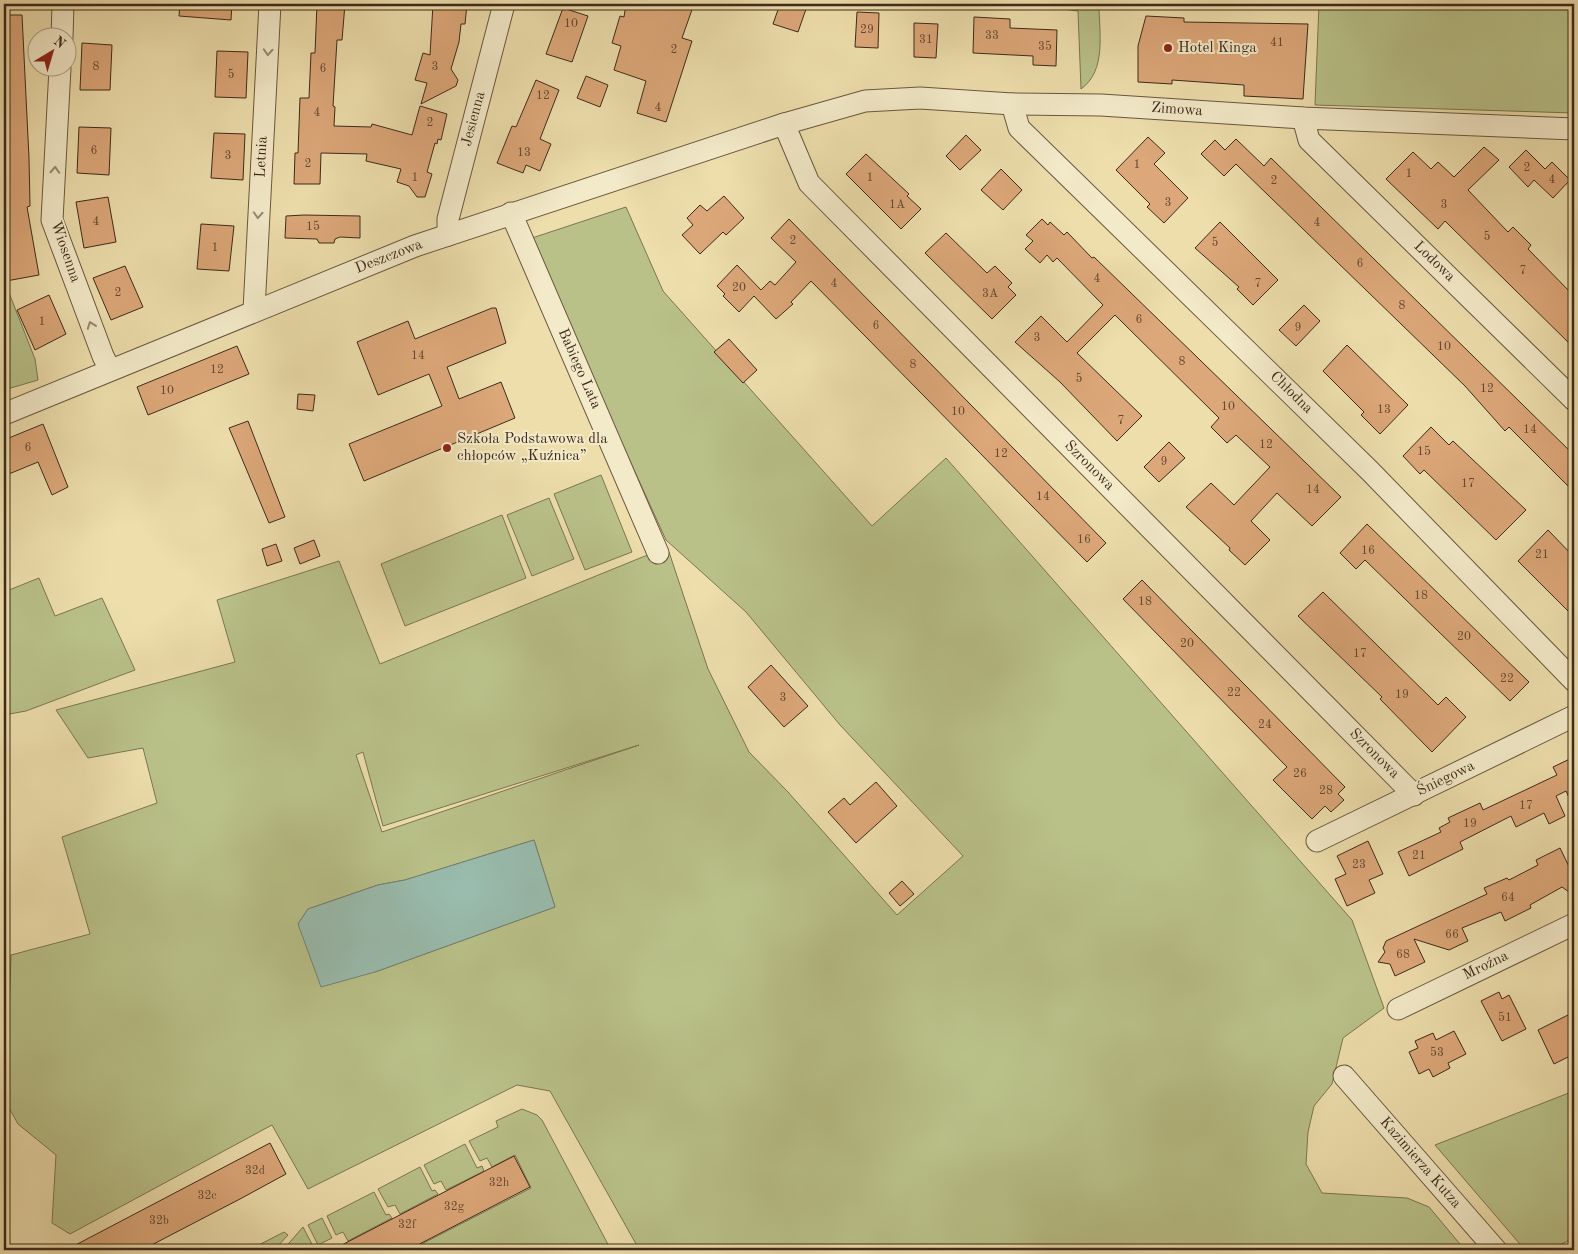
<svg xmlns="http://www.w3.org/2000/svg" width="1578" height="1254" font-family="'Old Standard TT',serif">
<rect width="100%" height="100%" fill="#eddeac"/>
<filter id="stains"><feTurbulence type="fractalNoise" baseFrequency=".004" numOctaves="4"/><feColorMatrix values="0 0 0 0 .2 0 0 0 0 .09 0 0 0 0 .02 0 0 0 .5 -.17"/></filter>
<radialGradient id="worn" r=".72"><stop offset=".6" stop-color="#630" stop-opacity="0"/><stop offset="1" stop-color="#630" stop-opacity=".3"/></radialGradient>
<!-- green -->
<g fill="#b9c189" stroke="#7c7652" fill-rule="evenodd">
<path d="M1026,4H1099C1099,33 1107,70 1081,89L1078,11Z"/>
<polygon points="1319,4 1574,4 1574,113 1315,105"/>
<path d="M626,207L663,291L872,526L946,458L1352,920L1384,1008L1343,1038L1332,1084L1314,1106L1308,1132L1306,1164L1322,1193L1407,1198L1429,1207L1465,1250H637L636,1244L550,1091L517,1085L308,1189L272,1125L70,1234L52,1223L56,1155L18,1124L4,1099V1028L9,1016L11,955L90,934L62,837L157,803L143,748L88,758L56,710L235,662L217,600L339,561L380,664L645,556L669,552L708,669L749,752L788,792L897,915L963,856L840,725L746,612L666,540L529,239ZM639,745L382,832L356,755L363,752L383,826ZM534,840L555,907L375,972L298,924L308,909L378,885L405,880Z"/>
<polygon points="4,280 35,359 38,380 4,390"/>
<polygon points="601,475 632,552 585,570 554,494"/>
<polygon points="549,498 574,559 532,576 507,515"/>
<polygon points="502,515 526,578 405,626 381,564"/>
<polygon points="39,578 55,616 102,598 135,670 26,711 4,715 4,592"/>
<polygon points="1574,1091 1574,1238 1549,1250 1525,1250 1435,1145"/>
<polygon points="522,1109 537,1115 542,1120 611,1250 410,1250 531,1188 515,1155 492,1167 487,1158 480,1161 469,1141 498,1127 496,1121"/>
<polygon points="465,1144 477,1168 482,1166 484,1171 446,1190 441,1181 434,1184 424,1165"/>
<polygon points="420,1167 432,1191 435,1190 438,1194 400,1214 395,1205 388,1207 378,1189"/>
<polygon points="374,1192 386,1215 389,1214 392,1218 348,1241 343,1232 336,1235 327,1216"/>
<polygon points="322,1218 332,1238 318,1245 308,1225"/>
<polygon points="303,1227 315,1250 283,1250"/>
<polygon points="284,1232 288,1235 274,1250 249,1250"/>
</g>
<!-- water -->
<polygon fill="#99bcae" stroke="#758273" points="534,840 555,907 375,972 321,987 298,924 308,909 378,885 405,880"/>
<!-- building -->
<g fill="#dca779" stroke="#3e2a1b">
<polygon points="180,4 232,4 231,20 179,16"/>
<polygon points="317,4 345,4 342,40 337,40 333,106 335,107 334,126 371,127 372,124 412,135 420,106 447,114 441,140 438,139 437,144 435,143 427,172 432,174 425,197 417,197 409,186 397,182 401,169 366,161 367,154 321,153 320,184 294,184 295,153 298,153 300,98 309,98 311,53 315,53"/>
<polygon points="433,4 467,4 465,24 461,24 459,42 451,69 458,80 456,86 421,104 427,83 415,80 423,53 430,55"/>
<polygon points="626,4 694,4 682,38 692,41 666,122 637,113 646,81 614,70 621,46 612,43 620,16 624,17"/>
<polygon points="780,4 791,4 806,9 798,32 773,24"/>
<polygon points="563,8 588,16 572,62 546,54"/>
<polygon points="857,12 879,13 878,48 855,47"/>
<polygon points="4,15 22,15 29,158 30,206 27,207 39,275 6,281"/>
<polygon points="1146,16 1184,18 1184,22 1308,24 1303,99 1244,96 1244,85 1172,80 1172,84 1138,82 1138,46"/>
<polygon points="974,17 1010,19 1010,28 1057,30 1056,66 1033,65 1033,56 973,53"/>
<polygon points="914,23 938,24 936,58 914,57"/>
<polygon points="82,43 112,45 110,90 80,90"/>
<polygon points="217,51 248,52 246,98 215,97"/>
<polygon points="586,76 608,85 600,107 577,98"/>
<polygon points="536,80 559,90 540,139 551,144 540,171 526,165 523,173 497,163 512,126 516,127"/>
<polygon points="79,127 111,128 109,175 77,173"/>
<polygon points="214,133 245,134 243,180 211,178"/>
<polygon points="966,135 981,150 960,170 946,156"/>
<polygon points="1148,137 1165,153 1154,164 1188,198 1164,223 1147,207 1150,204 1116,170"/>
<polygon points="1236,139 1264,166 1271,158 1574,455 1574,492 1509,427 1505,431 1465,386 1236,164 1224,176 1201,154 1215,140 1225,150"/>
<polygon points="1484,147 1499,160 1468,190 1508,232 1513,227 1531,245 1528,249 1574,296 1574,348 1445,221 1438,229 1386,179 1413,152 1431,169 1438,162 1454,177"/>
<polygon points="1526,150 1545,169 1552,162 1570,180 1553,198 1534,180 1528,187 1509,167"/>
<polygon points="866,154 909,194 907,196 921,209 901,229 846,174"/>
<polygon points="1001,169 1022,190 1003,210 981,190"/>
<polygon points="724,196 744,218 726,235 723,232 700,254 682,235 693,225 687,218 700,205 707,211"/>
<polygon points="108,197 116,242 84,248 76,202"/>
<polygon points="304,215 360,216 360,238 340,237 335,239 334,243 319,243 317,239 285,238 286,216"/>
<polygon points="789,219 1106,543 1087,562 811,281 791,302 793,304 776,319 754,296 739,312 723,296 725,294 717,286 737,265 761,290 770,281 775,285 796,262 771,238"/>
<polygon points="1042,219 1048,225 1050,222 1064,235 1067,232 1092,258 1094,257 1341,497 1312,526 1277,493 1251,521 1270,540 1245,565 1229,550 1230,548 1186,507 1211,483 1234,505 1270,467 1236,435 1227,443 1211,427 1219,418 1115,315 1077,353 1142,416 1117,441 1060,382 1015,342 1041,316 1067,342 1103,305 1057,258 1053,262 1047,255 1040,263 1025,249 1033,241 1026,235"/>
<polygon points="1220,222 1278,280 1253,305 1237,289 1239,287 1195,248"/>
<polygon points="201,224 234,226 229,271 197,269"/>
<polygon points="946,233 987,273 995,266 1012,283 1008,287 1016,295 992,319 925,253"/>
<polygon points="125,266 143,307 111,320 93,278"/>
<polygon points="49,295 66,334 35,350 17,310"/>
<polygon points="1304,305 1320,321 1296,346 1279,330"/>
<polygon points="492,308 496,308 506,343 447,367 459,399 501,382 515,418 364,481 349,444 442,406 429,374 378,395 357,342 408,321 415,339"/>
<polygon points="729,339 757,370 743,383 714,352"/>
<polygon points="1347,345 1408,405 1380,434 1361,415 1364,412 1323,371"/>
<polygon points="237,346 249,374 148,415 137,387"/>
<polygon points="298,394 315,395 313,411 297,409"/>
<polygon points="248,421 285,517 269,523 229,428"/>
<polygon points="43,424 68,487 52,495 38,462 4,476 4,440"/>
<polygon points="1431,427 1449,445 1453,441 1526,510 1496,540 1424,470 1420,474 1403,456"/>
<polygon points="1169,442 1185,458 1159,482 1144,467"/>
<polygon points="1367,524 1529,682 1510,701 1365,560 1356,569 1340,553"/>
<polygon points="1548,530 1574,557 1574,617 1518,561"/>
<polygon points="314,540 320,556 300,564 294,548"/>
<polygon points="276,544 282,561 267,566 262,549"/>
<polygon points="1142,580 1345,787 1338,794 1344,800 1331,812 1325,806 1312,819 1273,780 1287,767 1123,599"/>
<polygon points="1323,592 1438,705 1446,697 1466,717 1432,752 1380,699 1382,697 1298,616"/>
<polygon points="771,665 808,706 784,727 748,687"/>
<polygon points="1574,757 1574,809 1566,791 1556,796 1565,816 1549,824 1544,813 1516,827 1511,816 1460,842 1463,849 1409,876 1398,852 1441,832 1439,828 1450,822 1448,818 1480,803 1483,810 1557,775 1553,767"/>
<polygon points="876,782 897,806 856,843 828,812 844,798 850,805"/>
<polygon points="1368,841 1383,874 1369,880 1375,893 1347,906 1335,879 1346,874 1337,856"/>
<polygon points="1560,848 1574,877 1569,892 1562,887 1530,905 1531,908 1505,921 1501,912 1462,928 1468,941 1449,950 1414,939 1425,962 1395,976 1390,964 1378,962 1385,952 1383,948 1386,941 1487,894 1484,888 1507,878 1509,880 1538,865 1536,860"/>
<polygon points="902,881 914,894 900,906 889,893"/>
<polygon points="1499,992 1502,999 1509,995 1526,1029 1502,1041 1481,1001"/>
<polygon points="1574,1012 1574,1054 1554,1064 1538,1030"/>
<polygon points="1454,1031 1466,1054 1448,1063 1450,1068 1433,1077 1429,1069 1419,1074 1409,1052 1418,1048 1415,1041 1433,1033 1436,1040"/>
<polygon points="270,1143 286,1174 240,1199 142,1250 66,1250"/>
<polygon points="514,1156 530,1187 408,1250 332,1250"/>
</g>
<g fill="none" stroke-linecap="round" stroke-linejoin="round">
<!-- minor casing -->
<g stroke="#6a573f" stroke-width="23">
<g id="minor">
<polyline points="62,38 63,4"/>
<polyline points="60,68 52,220 103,356 110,370"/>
<polyline points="1012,104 1019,128 1370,471 1574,681"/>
<polyline points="1303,118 1309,140 1574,400"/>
<polyline points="784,124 809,183 1414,795"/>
<polyline points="511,213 658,553"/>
<polyline points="448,235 448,219 504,4"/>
<polyline points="254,310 270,4"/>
<polyline points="4,414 415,246 784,124 865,101 920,98 1012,104 1101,105 1303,118 1574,129"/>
<polyline points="1317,841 1574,716"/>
<polyline points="1398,1009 1574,924"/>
<polyline points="1344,1076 1496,1250"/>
</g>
</g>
<!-- minor -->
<use href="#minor" stroke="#f3eac9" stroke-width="21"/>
</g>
<!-- one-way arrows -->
<defs><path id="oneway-chevron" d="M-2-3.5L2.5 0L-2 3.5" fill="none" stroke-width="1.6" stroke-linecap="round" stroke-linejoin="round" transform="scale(1.25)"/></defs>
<g stroke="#988a72">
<use href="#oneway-chevron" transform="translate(268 52) rotate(93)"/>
<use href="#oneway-chevron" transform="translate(55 170) rotate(-87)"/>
<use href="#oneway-chevron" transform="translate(258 215) rotate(93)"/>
<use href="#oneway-chevron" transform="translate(91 325) rotate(-110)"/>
</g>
<!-- markers -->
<g fill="#8f2418" stroke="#f3eac9" stroke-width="2">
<circle cx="1168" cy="48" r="5"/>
<circle cx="447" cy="448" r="5"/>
</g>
<g text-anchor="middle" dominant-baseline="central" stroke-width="4" stroke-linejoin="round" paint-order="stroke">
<!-- number labels -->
<g font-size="12" fill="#664932">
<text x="571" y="24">10</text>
<text x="867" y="30">29</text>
<text x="992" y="36">33</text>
<text x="926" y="40">31</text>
<text x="1277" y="43">41</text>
<text x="1045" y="47">35</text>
<text x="674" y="50">2</text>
<text x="96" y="67">8</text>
<text x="435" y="67">3</text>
<text x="323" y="69">6</text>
<text x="231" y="75">5</text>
<text x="543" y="96">12</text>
<text x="658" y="108">4</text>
<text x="317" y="113">4</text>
<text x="430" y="123">2</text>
<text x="94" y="151">6</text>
<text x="524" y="153">13</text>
<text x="228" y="156">3</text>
<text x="308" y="164">2</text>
<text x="1137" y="165">1</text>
<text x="1527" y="168">2</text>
<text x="1409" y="174">1</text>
<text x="415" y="178">1</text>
<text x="870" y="178">1</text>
<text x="1552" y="180">4</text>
<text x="1274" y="181">2</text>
<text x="1168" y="203">3</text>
<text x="897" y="205">1A</text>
<text x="1444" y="205">3</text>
<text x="96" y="222">4</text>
<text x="1317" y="223">4</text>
<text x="313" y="227">15</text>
<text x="1487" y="237">5</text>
<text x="793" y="241">2</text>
<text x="1215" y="243">5</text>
<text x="215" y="248">1</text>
<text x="1360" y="264">6</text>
<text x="1523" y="271">7</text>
<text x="1097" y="279">4</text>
<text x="834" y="284">4</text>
<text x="1258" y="284">7</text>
<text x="739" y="288">20</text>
<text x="118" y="293">2</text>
<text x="990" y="294">3A</text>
<text x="1402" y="306">8</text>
<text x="1139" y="320">6</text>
<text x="42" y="322">1</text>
<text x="876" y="326">6</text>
<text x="1298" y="328">9</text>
<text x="1037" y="338">3</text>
<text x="1444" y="347">10</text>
<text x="418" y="356">14</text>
<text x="1182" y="362">8</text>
<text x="913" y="365">8</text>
<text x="217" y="370">12</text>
<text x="1079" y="379">5</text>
<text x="1487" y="389">12</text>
<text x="167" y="391">10</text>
<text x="1228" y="407">10</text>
<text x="1384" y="410">13</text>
<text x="958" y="412">10</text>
<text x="1121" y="421">7</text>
<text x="1530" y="430">14</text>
<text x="1266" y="445">12</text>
<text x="28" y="448">6</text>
<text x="1424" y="452">15</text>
<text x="1001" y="454">12</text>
<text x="1164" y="462">9</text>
<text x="1468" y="484">17</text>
<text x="1313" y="490">14</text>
<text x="1043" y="497">14</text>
<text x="1084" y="540">16</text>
<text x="1368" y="551">16</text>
<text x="1542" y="555">21</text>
<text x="1421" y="596">18</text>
<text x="1145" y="602">18</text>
<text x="1464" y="637">20</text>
<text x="1187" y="644">20</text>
<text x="1360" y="654">17</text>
<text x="1507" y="679">22</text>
<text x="1234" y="693">22</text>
<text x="1402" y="695">19</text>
<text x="783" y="698">3</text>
<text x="1265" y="725">24</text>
<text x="1300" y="774">26</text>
<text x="1326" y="791">28</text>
<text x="1526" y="806">17</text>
<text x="1470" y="824">19</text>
<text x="1419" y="856">21</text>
<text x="1359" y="865">23</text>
<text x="1508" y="898">64</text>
<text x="1452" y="935">66</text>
<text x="1403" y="955">68</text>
<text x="1505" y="1018">51</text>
<text x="1437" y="1053">53</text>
<text x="255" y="1171">32d</text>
<text x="499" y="1183">32h</text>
<text x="207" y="1196">32c</text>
<text x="454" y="1207">32g</text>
<text x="159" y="1221">32b</text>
<text x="407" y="1225">32f</text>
</g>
<!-- poi labels -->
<g font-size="15" fill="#3e2a1b" stroke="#f3eac9" text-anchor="start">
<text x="1178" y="48">Hotel Kinga</text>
<text x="457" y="439">Szkoła Podstawowa dla<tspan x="457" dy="17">chłopców „Kuźnica”</tspan></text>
</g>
<!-- street labels -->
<g font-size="15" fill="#3e2a1b" stroke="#f3eac9">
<text transform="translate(1177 110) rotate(4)">Zimowa</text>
<text transform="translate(474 119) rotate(-75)">Jesienna</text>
<text transform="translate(262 157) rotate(-87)">Letnia</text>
<text transform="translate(65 252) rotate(71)">Wiosenna</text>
<text transform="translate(389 257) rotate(-21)">Deszczowa</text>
<text transform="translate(1434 262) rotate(44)">Lodowa</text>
<text transform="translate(579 369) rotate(66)">Babiego Lata</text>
<text transform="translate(1291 393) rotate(44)">Chłodna</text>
<text transform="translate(1089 466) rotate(45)">Szronowa</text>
<text transform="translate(1374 754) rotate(45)">Szronowa</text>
<text transform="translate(1446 779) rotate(-26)">Śniegowa</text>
<text transform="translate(1486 966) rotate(-26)">Mroźna</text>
<text transform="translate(1420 1163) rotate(49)">Kazimierza Kutza</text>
</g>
</g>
<!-- margin -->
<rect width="1578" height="1254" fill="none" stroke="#eddeac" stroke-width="20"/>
<rect x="5" y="5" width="1568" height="1244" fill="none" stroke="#3e2a1b" stroke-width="2.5"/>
<rect x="10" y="10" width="1558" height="1234" fill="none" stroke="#3e2a1b"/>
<!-- north arrow -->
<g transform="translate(52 52) rotate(38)"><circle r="24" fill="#f3eac9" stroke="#ab9d83"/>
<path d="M0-4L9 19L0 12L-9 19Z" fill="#8f2418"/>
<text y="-8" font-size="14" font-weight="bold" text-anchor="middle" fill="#3e2a1b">N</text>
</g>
<rect width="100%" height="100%" filter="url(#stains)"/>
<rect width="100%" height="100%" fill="url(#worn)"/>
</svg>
